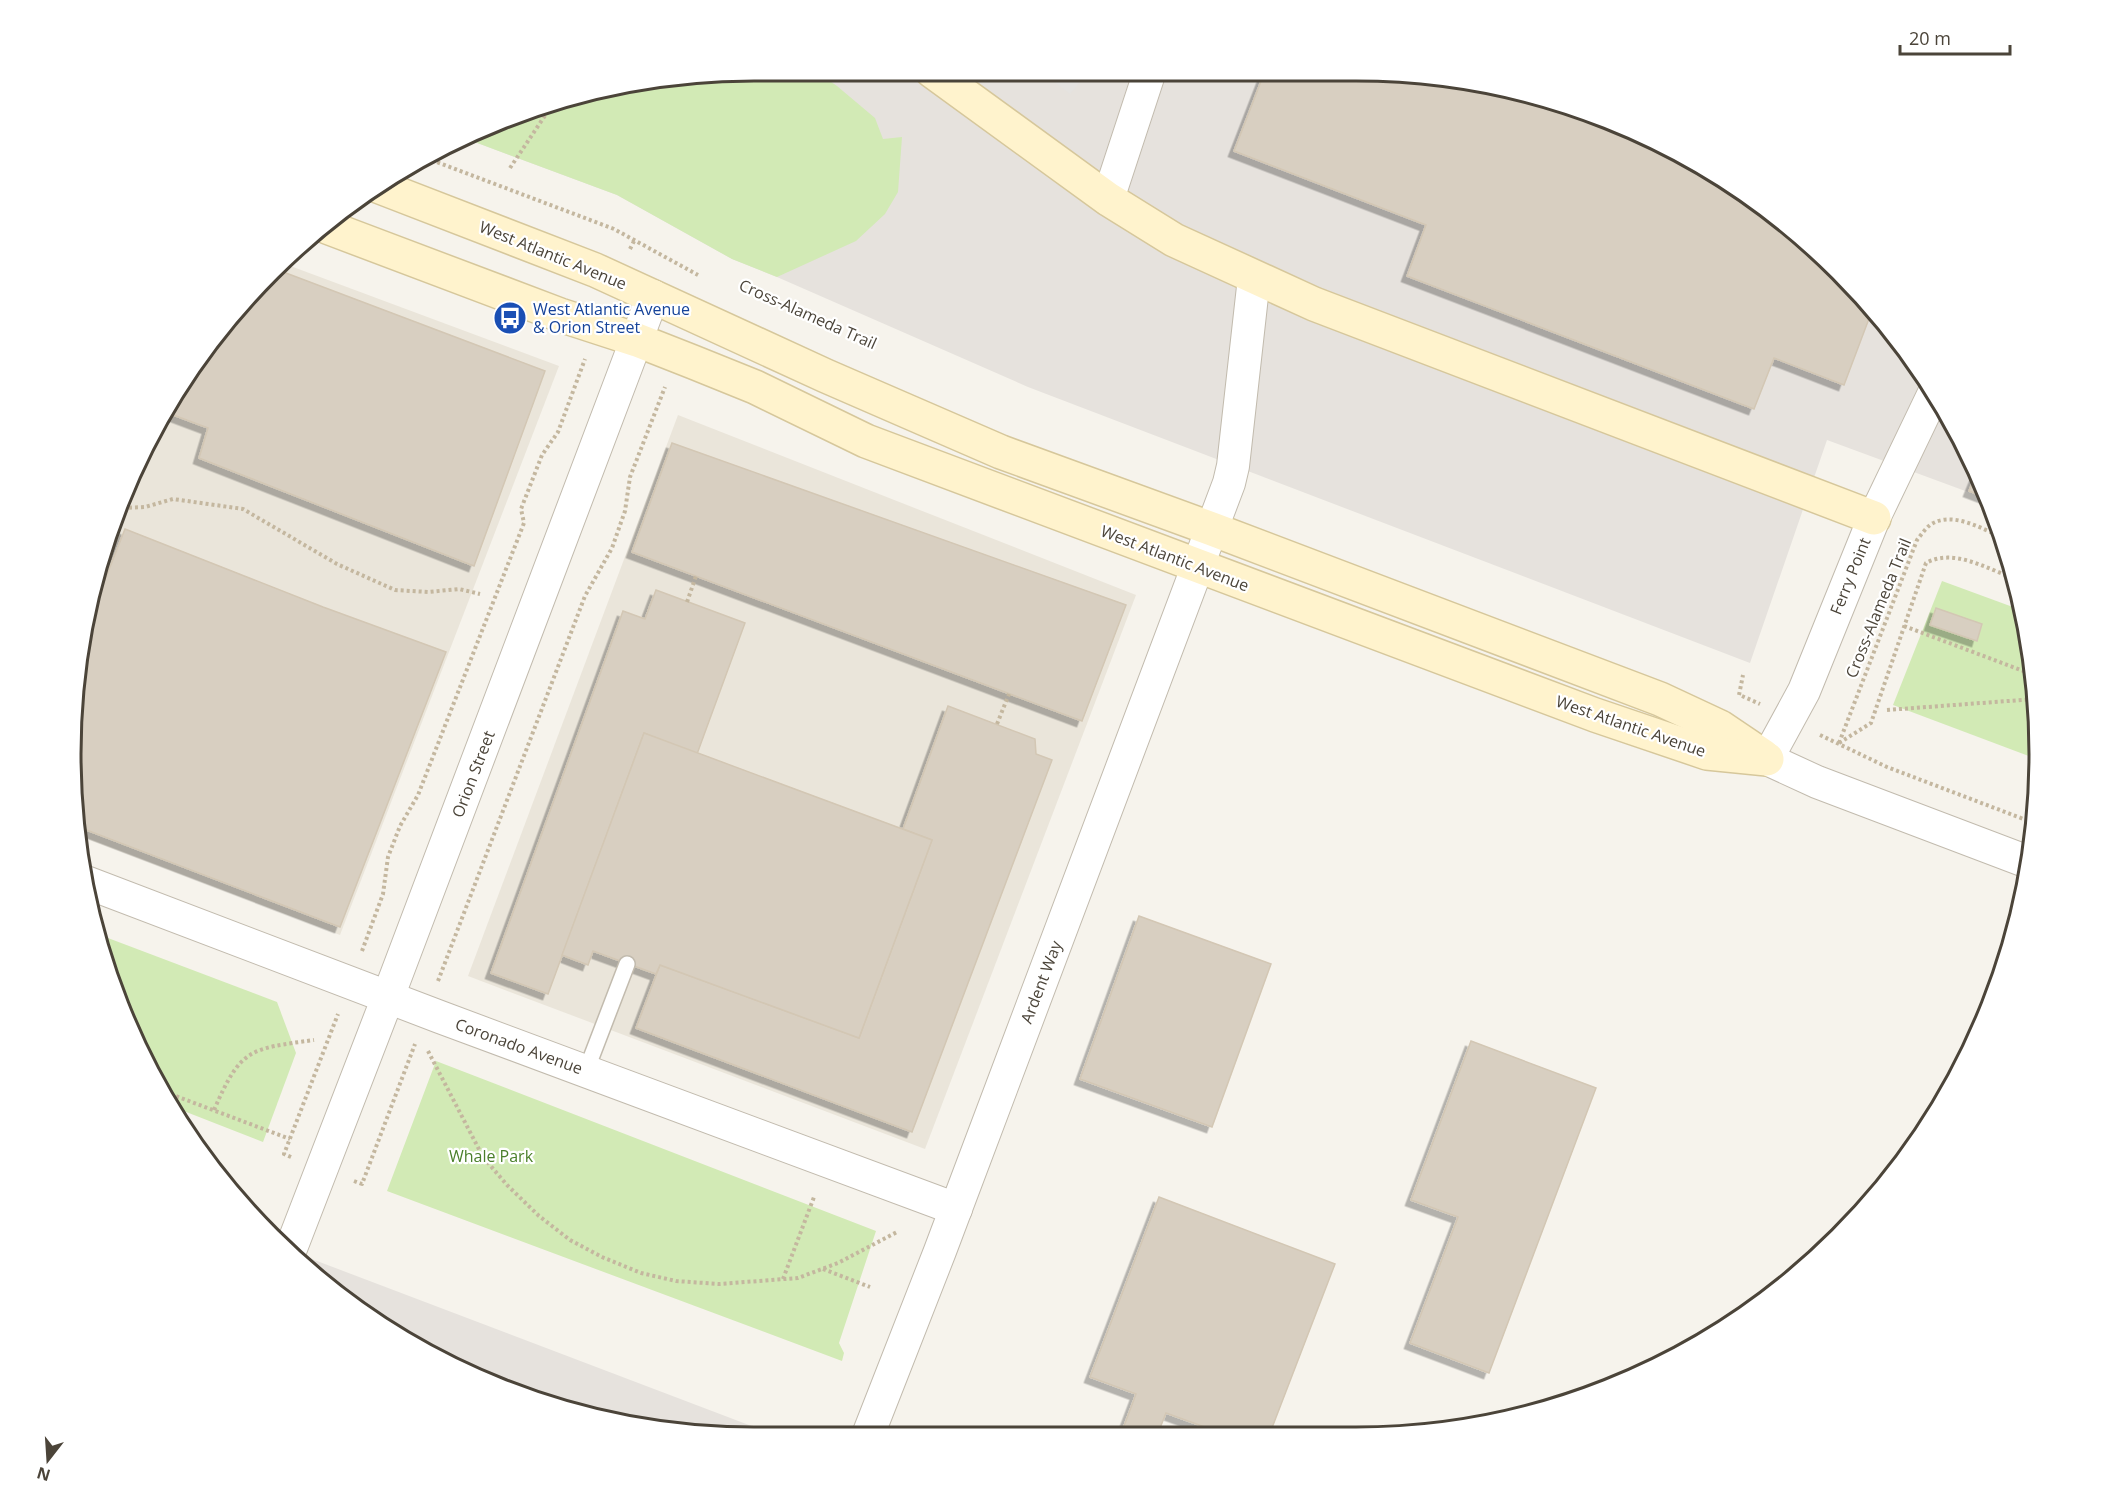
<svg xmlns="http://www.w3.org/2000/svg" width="2110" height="1508" font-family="'Open Sans',sans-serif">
<defs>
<filter id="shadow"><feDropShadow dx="-5.5" dy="5.5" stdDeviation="0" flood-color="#0004"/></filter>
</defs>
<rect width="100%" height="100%" fill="#f6f3ec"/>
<!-- residential -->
<g fill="#eae5da">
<polygon points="285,264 559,366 340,935 77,835 72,798 76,665 123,492 162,412 240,304"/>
<polygon points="678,415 1136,595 925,1149 468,976"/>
</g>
<!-- industrial -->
<g fill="#e6e2dd">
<polygon points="754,71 1356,71 1490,84 1617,122 1697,162 1772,212 1870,303 1948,412 1987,499 1827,440 1750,663 1028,387 777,277 732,259 617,195 464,138 492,123 577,94"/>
<polygon points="288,1250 778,1436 710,1436 577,1414 452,1367 338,1296"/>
</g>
<!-- green -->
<g fill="#d2eab5">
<polygon points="754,71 815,71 837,86 875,118 883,139 902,137 898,192 885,214 856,241 777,277 732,259 617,195 464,138 492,123 577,94"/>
<polygon points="1942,581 2021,610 2034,664 2037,759 1893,705"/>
<polygon points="100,935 277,1002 296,1053 263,1142 176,1108 141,1057"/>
<polygon points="436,1061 876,1231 839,1343 844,1353 842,1361 387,1191"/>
</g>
<!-- parking -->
<polygon fill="#e5e3e0" points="1040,71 1090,71 1070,94"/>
<!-- building -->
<g fill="#d8cfc1" stroke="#d3c7b4" stroke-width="1.5" filter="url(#shadow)">
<polygon points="1265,71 1356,71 1490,84 1617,122 1697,162 1772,212 1873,308 1844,385 1774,358 1754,409 1407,276 1426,225 1234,151"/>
<polygon points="278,270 545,371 474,566 199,458 208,428 168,413 176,392 240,304"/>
<polygon points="672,443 1126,605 1082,721 632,552"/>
<polygon points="1976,474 1987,498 1969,491"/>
<polygon points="125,529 323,607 446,652 340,927 76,826 72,798 76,665 86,628"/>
<polygon points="656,590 745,623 697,754 644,733 548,994 491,973 623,611 645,619"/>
<polygon points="1936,608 1982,624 1977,641 1930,625"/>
<polygon points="948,706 1035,739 1036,754 1052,760 912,1132 636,1028 660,965 859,1038 932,840 903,829"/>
<polygon points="644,733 932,840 859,1038 660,965 656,974 593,951 588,965 562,955"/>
<polygon points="1139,916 1271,964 1212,1127 1080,1079"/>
<polygon points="1471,1041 1596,1088 1489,1373 1410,1343 1458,1217 1411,1200"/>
<polygon points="1159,1197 1335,1264 1270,1433 1221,1433 1166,1413 1158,1433 1121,1434 1136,1394 1090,1377"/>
<polygon points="418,1346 612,1420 577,1414 452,1367"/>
</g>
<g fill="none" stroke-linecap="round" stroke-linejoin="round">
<!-- lane casing -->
<g stroke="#c2bbae" stroke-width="18">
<polyline id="lane" points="586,1071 627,964"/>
</g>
<!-- street casing -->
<g stroke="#c2bbae" stroke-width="34">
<g id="street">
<polyline points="1108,199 1150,71"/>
<polyline points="1934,393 1874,518 1804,691 1767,759 1817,782 2028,862"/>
<polyline points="83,881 440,1017 956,1209"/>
<polyline points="290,1251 388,997 653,296"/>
<polyline points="868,1435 940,1251 1229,483 1233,466 1254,278"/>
</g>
</g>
<!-- secondary casing -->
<g stroke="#d6c79b" stroke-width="36">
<g id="secondary">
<polyline points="932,71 1108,199 1174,240 1314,304 1874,518"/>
<polyline points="375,185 595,270 826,376 1001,452 1212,529 1660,699 1720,727 1763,756"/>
<polyline points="327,227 560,315 637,340 693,362 755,387 866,441 1595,715 1707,753 1767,759"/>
</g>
</g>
<!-- path -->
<g stroke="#c4b79f" stroke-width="4" stroke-dasharray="3 3" stroke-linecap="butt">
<polyline points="426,158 614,229 698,275"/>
<polyline points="510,168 554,102"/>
<polyline points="630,249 634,241"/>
<polyline points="123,508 145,507 173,499 243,509 337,564 395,590 428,592 459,589 480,594"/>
<polyline points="687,602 696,576"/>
<polyline points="1904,626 2034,675"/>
<polyline points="1739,695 1743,675"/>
<polyline points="1742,696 1760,704"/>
<polyline points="1887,710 2035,699"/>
<polyline points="997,724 1009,694"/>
<polyline points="1820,735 1887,767 2034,823"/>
<path d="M1839,743L1917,540C1921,535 1925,529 1930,525C1952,510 1982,529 2004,538"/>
<path d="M1839,743L1871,723L1926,563C1953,548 1986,568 2013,578"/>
<polyline points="362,951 383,894 388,857 400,826 418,795 524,523 521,509 542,455 558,432 585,359"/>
<polyline points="438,981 585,596 612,548 625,511 630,477 665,387"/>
<polyline points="428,1051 483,1157 507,1185 539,1216 570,1240 602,1257 641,1273 676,1281 719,1284 798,1278 838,1263 897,1232"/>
<polyline points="165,1092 290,1139"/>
<path d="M214,1110C241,1048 249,1049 314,1040"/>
<polyline points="291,1157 284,1154 338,1014"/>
<polyline points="354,1181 362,1184 415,1044"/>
<polyline points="823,1269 870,1287"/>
<polyline points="783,1279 814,1197"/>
</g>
<!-- lane -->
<use href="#lane" stroke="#fff" stroke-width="15"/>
<!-- street -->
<use href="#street" stroke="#fff" stroke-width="32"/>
<!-- secondary -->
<use href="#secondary" stroke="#fff3cd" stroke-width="33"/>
</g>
<!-- icons -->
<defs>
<g id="bus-disc" transform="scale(1.725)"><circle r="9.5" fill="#1a4fb4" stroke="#fff"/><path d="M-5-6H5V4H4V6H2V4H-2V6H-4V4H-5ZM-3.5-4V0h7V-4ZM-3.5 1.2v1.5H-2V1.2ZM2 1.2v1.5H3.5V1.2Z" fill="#fff"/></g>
</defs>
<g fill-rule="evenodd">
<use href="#bus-disc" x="510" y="318"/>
</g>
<g text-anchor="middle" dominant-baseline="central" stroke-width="4.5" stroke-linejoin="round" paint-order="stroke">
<!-- street labels -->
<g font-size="16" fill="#4b4439" stroke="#fff">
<text transform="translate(553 255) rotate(22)">West Atlantic Avenue</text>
<text transform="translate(808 314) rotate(24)">Cross-Alameda Trail</text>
<text transform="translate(1175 558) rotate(21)">West Atlantic Avenue</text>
<text transform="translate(1850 576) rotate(-68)">Ferry Point</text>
<text transform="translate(1878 608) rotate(-68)">Cross-Alameda Trail</text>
<text transform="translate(1631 726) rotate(19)">West Atlantic Avenue</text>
<text transform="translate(473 774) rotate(-69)">Orion Street</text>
<text transform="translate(1041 982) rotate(-69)">Ardent Way</text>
<text transform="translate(519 1046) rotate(20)">Coronado Avenue</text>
</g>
<!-- transit labels -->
<g font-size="16" fill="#164399" stroke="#fff" text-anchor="start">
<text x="533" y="309">West Atlantic Avenue<tspan x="533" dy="18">&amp; Orion Street</tspan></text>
</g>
<!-- park labels -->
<g font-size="16" fill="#4a7f2a" stroke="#fff">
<text x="491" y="1156">Whale Park</text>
</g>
</g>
<!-- crop -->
<path d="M0 0H2110V1508H0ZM754 81H1356A673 673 0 0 1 2029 754V754A673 673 0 0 1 1356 1427H754A673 673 0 0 1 81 754V754A673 673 0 0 1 754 81Z" fill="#fff" fill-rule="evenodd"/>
<path fill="none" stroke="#4b4439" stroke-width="3" d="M754 81H1356A673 673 0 0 1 2029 754V754A673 673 0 0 1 1356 1427H754A673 673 0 0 1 81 754V754A673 673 0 0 1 754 81Z"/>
<!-- north arrow -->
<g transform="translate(48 1460) rotate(197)" stroke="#ffffff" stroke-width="4.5" paint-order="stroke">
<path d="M0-4.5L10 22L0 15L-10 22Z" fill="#4b4439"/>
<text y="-9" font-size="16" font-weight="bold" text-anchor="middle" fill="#4b4439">N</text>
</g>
<!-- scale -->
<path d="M1900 45v9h110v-9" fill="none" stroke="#4b4439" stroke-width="3"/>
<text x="1909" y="45" font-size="18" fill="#4b4439" stroke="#ffffff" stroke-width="4.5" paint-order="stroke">20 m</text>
</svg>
